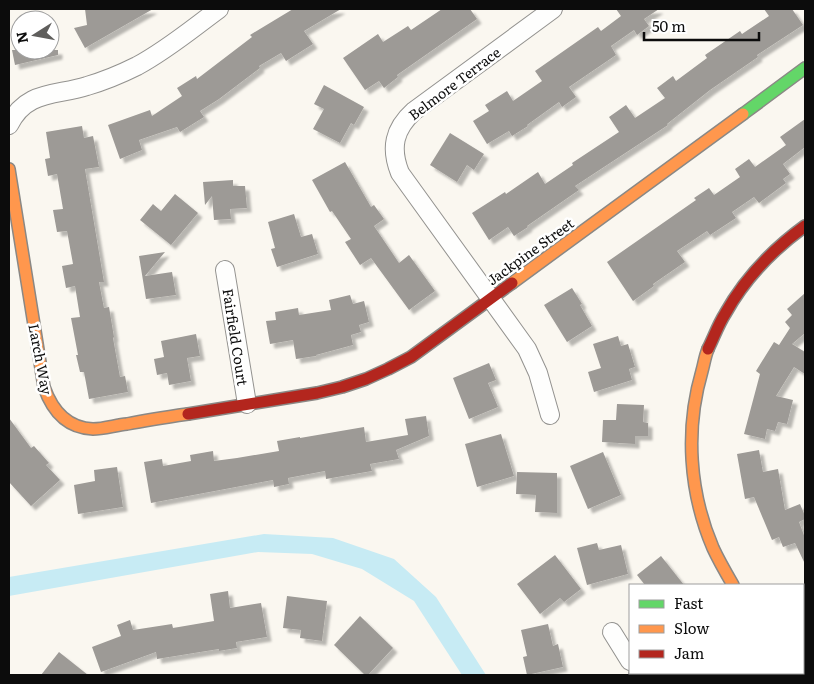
<svg xmlns="http://www.w3.org/2000/svg" width="814" height="684" font-family="Literata,serif">
<defs>
<filter id="shadow"><feDropShadow dx="4.5" dy="4.5" stdDeviation="1" flood-color="#0004"/></filter>
</defs>
<rect width="100%" height="100%" fill="#faf7f0"/>
<!-- water -->
<polygon fill="#c7ebf4" points="264,534 333,538 394,559 436,597 486,675 462,675 414,601 362,569 312,554 258,552 9,596 9,577"/>
<!-- building -->
<g fill="#9d9a96" filter="url(#shadow)">
<polygon points="85,9 153,9 85,48 74,28 87,25"/>
<polygon points="293,9 341,9 304,31 313,44 286,61 281,53 259,66 260,68 219,99 200,111 204,117 180,132 177,127 139,140 142,150 120,159 108,125 150,110 152,116 182,96 177,88 196,76 197,79 252,37 250,35"/>
<polygon points="442,9 470,9 477,19 397,75 398,77 384,88 379,81 365,90 343,58 378,34 383,42 408,26 411,30"/>
<polygon points="616,9 659,9 644,19 649,26 637,35 634,30 611,46 616,55 569,87 576,97 562,107 559,102 527,125 528,126 512,136 509,131 487,144 473,121 489,111 485,105 507,91 513,101 542,81 535,71 598,27 601,31 621,16"/>
<polygon points="764,9 792,9 803,25 757,55 758,57 710,90 667,124 668,125 575,186 579,190 527,226 528,227 514,236 508,227 489,240 472,213 505,192 506,194 538,172 545,184 573,165 572,163 619,132 609,117 626,105 635,118 665,98 657,88 673,76 676,81 707,58 705,55 740,31 742,34 769,16"/>
<polygon points="12,50 58,50 58,55 15,65"/>
<polygon points="324,85 364,107 354,125 351,123 340,143 313,129 324,109 314,104"/>
<polygon points="805,119 805,147 783,164 790,174 783,179 786,183 759,203 754,197 732,212 736,218 710,235 707,231 677,251 685,262 653,284 654,286 633,301 607,262 696,200 694,198 709,188 714,195 740,177 735,169 749,159 755,167 786,145 780,137"/>
<polygon points="82,126 84,138 93,136 99,167 85,169 104,282 99,282 104,308 109,307 114,337 113,338 120,377 125,376 128,392 89,399 84,372 80,372 76,355 78,355 71,318 80,317 75,286 66,288 62,266 73,264 67,231 57,232 53,210 63,209 57,174 48,176 45,159 50,158 46,132"/>
<polygon points="450,133 484,154 474,170 467,165 457,182 430,165"/>
<polygon points="345,162 371,207 374,205 384,219 374,226 399,263 409,255 435,291 409,310 371,258 360,265 345,242 351,239 332,211 330,212 312,180"/>
<polygon points="233,180 233,186 245,186 247,208 230,209 231,219 214,220 212,196 205,205 203,182"/>
<polygon points="175,194 198,213 171,245 140,220 153,204 161,211"/>
<polygon points="294,214 301,237 312,234 318,254 277,267 271,249 275,248 268,222"/>
<polygon points="165,252 145,276 172,272 176,295 146,299 139,256"/>
<polygon points="572,288 582,304 580,305 592,326 567,342 544,305"/>
<polygon points="805,293 805,333 792,344 805,352 805,374 794,367 776,396 793,400 787,424 778,422 775,431 767,429 765,439 744,434 760,374 756,371 774,342 779,345 790,328 785,322 792,315 787,309"/>
<polygon points="350,295 353,304 364,301 369,322 359,325 361,332 351,335 353,345 316,355 316,356 296,359 293,340 270,344 266,321 276,320 275,312 298,308 299,315 331,310 329,300"/>
<polygon points="196,334 200,356 187,358 191,381 169,385 167,373 157,375 154,359 164,357 161,341"/>
<polygon points="618,336 621,346 628,344 635,367 629,369 632,380 594,392 588,372 601,368 593,344"/>
<polygon points="489,363 496,380 488,383 498,407 469,419 453,378"/>
<polygon points="617,404 644,405 643,422 648,423 648,436 635,436 635,444 602,442 603,420 616,420"/>
<polygon points="426,416 429,436 396,450 399,459 370,464 372,471 326,479 325,471 288,478 289,484 274,487 273,480 151,503 144,462 162,459 163,466 191,461 190,455 213,451 214,461 237,458 279,451 277,441 300,437 300,438 364,427 366,442 408,435 405,419"/>
<polygon points="9,418 31,448 34,446 49,463 46,465 60,480 31,506 9,482"/>
<polygon points="501,434 514,476 477,487 465,444"/>
<polygon points="759,450 763,472 778,469 785,510 800,504 805,516 805,519 799,522 805,538 805,564 795,543 783,547 779,537 772,540 754,497 745,499 737,454"/>
<polygon points="603,452 621,495 588,509 570,466"/>
<polygon points="117,467 123,507 78,514 74,485 95,481 94,470"/>
<polygon points="517,472 557,473 557,513 535,512 536,495 516,494"/>
<polygon points="597,543 599,550 621,545 628,574 587,585 577,548"/>
<polygon points="555,555 581,589 564,602 560,598 540,614 517,584"/>
<polygon points="661,556 684,585 645,585 637,575"/>
<polygon points="228,591 230,608 261,603 267,637 236,642 237,648 219,651 219,649 157,659 156,652 101,672 92,647 121,636 117,625 130,620 133,630 172,624 173,628 214,621 210,594"/>
<polygon points="287,596 327,601 322,641 300,638 301,630 283,628"/>
<polygon points="360,616 393,648 368,675 365,675 334,645"/>
<polygon points="548,624 553,646 558,644 563,667 527,675 523,657 527,656 521,630"/>
<polygon points="59,652 88,675 41,675"/>
</g>
<g fill="none" stroke-linecap="round" stroke-linejoin="round">
<!-- street casing -->
<g stroke="#93928f" stroke-width="20">
<g id="street">
<path d="M9,125C26,90 56,96 87,86C104,81 121,74 137,66C167,50 193,28 219,9"/>
<polyline points="225,270 247,404"/>
<path d="M550,415L538,373L527,349L400,173C390,148 394,129 414,111L553,9"/>
<polyline points="612,632 630,661"/>
<polyline points="638,673 640,675"/>
</g>
</g>
<!-- fast casing -->
<g stroke="#8a8885" stroke-width="14">
<polyline id="fast" points="743,114 805,68"/>
</g>
<!-- slow casing -->
<g stroke="#8a8885" stroke-width="14">
<g id="slow">
<path d="M9,169L44,387C52,410 66,428 93,429C104,429 116,425 127,424C147,420 167,417 188,414"/>
<polyline points="512,283 743,114"/>
<path d="M708,349C705,356 704,364 702,371C685,429 689,492 713,548C719,561 726,573 733,585"/>
<polyline points="789,673 790,675"/>
</g>
</g>
<!-- jam casing -->
<g stroke="#8a8885" stroke-width="14">
<g id="jam">
<path d="M708,349C714,337 718,325 725,314C745,278 772,250 805,226"/>
<polyline points="188,414 317,393 342,387 366,379 388,369 411,357 512,283"/>
</g>
</g>
<!-- street -->
<use href="#street" stroke="#fefefd" stroke-width="18"/>
<!-- fast -->
<use href="#fast" stroke="#63d668" stroke-width="11"/>
<!-- slow -->
<use href="#slow" stroke="#ff974d" stroke-width="11"/>
<!-- jam -->
<use href="#jam" stroke="#b3261e" stroke-width="11"/>
</g>
<g text-anchor="middle" dominant-baseline="central" stroke-width="5" stroke-linejoin="round" paint-order="stroke">
<!-- street labels -->
<g font-size="14" fill="#0c0c0c" stroke="#fff">
<text transform="translate(454 83) rotate(-37)">Belmore Terrace</text>
<text transform="translate(530 251) rotate(-36)">Jackpine Street</text>
<text transform="translate(236 337) rotate(81)">Fairfield Court</text>
<text transform="translate(41 359) rotate(79)">Larch Way</text>
</g>
</g>
<!-- border -->
<rect width="814" height="684" fill="none" stroke="#0c0c0c" stroke-width="20"/>
<!-- legend -->
<rect x="629" y="584" width="175" height="90" fill="#ffffff" stroke="#9e9e9e"/>
<rect x="639" y="600" width="25" height="8" fill="#63d668" stroke="#9e9e9e"/>
<text x="674" y="609" font-size="15" fill="#0c0c0c">Fast</text>
<rect x="639" y="625" width="25" height="8" fill="#ff974d" stroke="#9e9e9e"/>
<text x="674" y="634" font-size="15" fill="#0c0c0c">Slow</text>
<rect x="639" y="650" width="25" height="8" fill="#b3261e" stroke="#9e9e9e"/>
<text x="674" y="659" font-size="15" fill="#0c0c0c">Jam</text>
<!-- north arrow -->
<g transform="translate(35 35) rotate(259)"><circle r="24" fill="#ffffff" stroke="#9e9e9e"/>
<path d="M0-4L9 19L0 12L-9 19Z" fill="#5f5e5c"/>
<text y="-8" font-size="14" font-weight="bold" text-anchor="middle" fill="#0c0c0c">N</text>
</g>
<!-- scale -->
<path d="M644 32v8h115v-8" fill="none" stroke="#0c0c0c" stroke-width="2.5"/>
<text x="652" y="32" font-size="15" fill="#0c0c0c" stroke="#ffffff" stroke-width="4" paint-order="stroke">50 m</text>
</svg>
